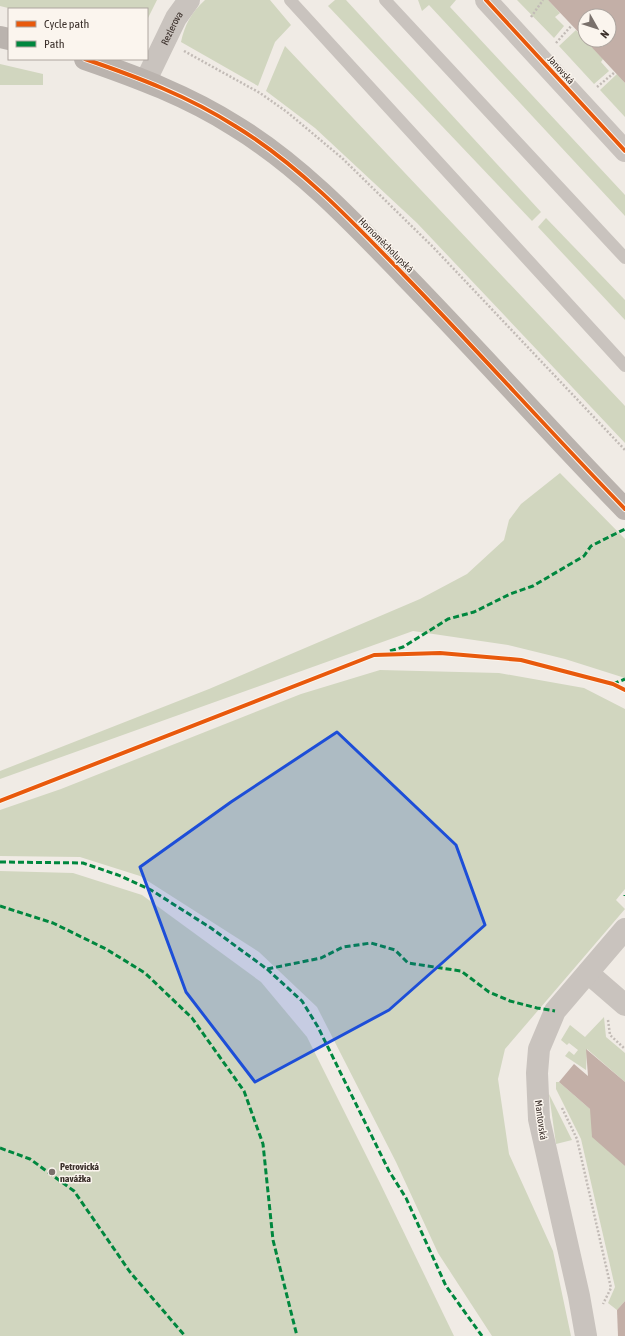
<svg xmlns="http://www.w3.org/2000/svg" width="625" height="1336" font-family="'Asap Condensed',sans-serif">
<rect width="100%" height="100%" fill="#f0ebe5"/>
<!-- green -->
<g fill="#d1d6bf">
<polygon points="0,0 157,0 147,20 147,9 12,9 0,6"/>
<path d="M205,0H270L291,25L275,42L258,86L181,42C185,24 191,13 205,0Z"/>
<polygon points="335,0 346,0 541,212 532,221 328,6"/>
<polygon points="418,0 456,0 450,7 625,195 625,216 429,5 422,11"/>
<polygon points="517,0 548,0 560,13 555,17 564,26 554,38"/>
<polygon points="576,30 603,59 601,62 609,71 594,84 559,46"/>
<polygon points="285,46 625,406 625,443 417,223 315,128 266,91"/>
<polygon points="0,64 43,74 43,85 0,85"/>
<polygon points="617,74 625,83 625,117 600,90"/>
<polygon points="546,218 625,300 625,320 538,227"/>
<polygon points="560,473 625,539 625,678 565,659 508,645 413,631 0,779 0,771 209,689 420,599 467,574 504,540 509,520 521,504"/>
<polygon points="380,670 499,673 584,688 625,709 625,889 616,900 625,909 505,1049 498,1079 509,1154 553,1251 571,1336 492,1336 438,1253 396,1162 317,1007 259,952 140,876 80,857 0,856 0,810 61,789 301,694"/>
<polygon points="0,871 73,873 142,895 261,982 307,1037 380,1183 454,1336 0,1336"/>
<polygon points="604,1017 606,1037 625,1053 625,1082 587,1049 586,1070 565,1056 569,1051 574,1055 578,1050 569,1043 567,1045 561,1040 570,1025 585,1037"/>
<polygon points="556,1082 559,1082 590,1109 625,1166 625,1301 617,1310 608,1303 615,1287 581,1139 556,1089"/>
<polygon points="549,1094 572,1140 556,1144"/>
</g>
<!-- building -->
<g fill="#c3afa7">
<polygon points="548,0 625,0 625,83 585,40 609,40 609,16 585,16 585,39"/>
<polygon points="586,1049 625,1082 625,1166 592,1137 590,1109 559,1082 574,1064 588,1076"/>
<polygon points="625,1301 625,1336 618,1336 617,1310"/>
</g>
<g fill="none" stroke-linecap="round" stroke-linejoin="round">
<!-- path -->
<g stroke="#c2bbb6" stroke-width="2.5" stroke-dasharray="2 2" stroke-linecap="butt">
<polyline points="531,17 543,0"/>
<polyline points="556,43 572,25"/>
<polyline points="184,51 260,93 287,112 342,158 433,247 625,450"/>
<polyline points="597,87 615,72"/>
<polyline points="608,1020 610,1035 625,1049"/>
<polyline points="562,1108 577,1139 611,1288 603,1304"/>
</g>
<!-- lane -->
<g stroke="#c9c3be" stroke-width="12">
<polyline points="290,0 625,366"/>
<polyline points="385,0 625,258"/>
</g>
<!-- street -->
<g stroke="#c9c3be" stroke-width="22">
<polyline points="486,0 625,151"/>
<path id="s1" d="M146,80L176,18L189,0"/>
<polyline points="588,973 625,1005"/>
<polyline points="586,1336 579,1296 539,1119 537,1073 539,1049 555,1011 625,929"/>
</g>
<!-- secondary -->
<g stroke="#bab3ae" stroke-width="22">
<polyline points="0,37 9,39"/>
<path d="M85,59C137,77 188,96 235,126C299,165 352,221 404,275C479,352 550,432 625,509"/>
</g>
<!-- quiet -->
<g stroke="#00873e" stroke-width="3" stroke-dasharray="6 3" stroke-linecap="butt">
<polyline points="390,651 403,647 448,619 474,612 510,594 533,586 584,556 591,546 625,529"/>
<polyline points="613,684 625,679"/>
<polyline points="0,862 83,863 118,875 151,890 211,928 267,969 321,958 343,947 371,943 395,950 408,963 461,971 489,992 510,1001 537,1008 555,1011"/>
<polyline points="625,895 625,896"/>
<polyline points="0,906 53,923 106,949 145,973 192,1018 244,1091 263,1144 273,1240 297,1336"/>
<polyline points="267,969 302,1001 318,1027 389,1171 406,1198 446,1286 482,1336"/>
<polyline points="0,1148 30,1159 74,1191 130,1272 185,1336"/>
</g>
<!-- cycleway casing -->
<g stroke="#fbf5ee" stroke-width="6">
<g id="cycleway">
<polyline points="486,0 625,151"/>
<path d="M85,59C137,77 188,96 235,126C299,165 352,221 404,275C479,352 550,432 625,509"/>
<polyline points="0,801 374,655 440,653 521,660 613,684 625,690"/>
</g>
</g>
<!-- cycleway -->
<use href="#cycleway" stroke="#e8590c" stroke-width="4"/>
</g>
<!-- marked area -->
<path fill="#1d4ed8" fill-opacity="0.2" stroke="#1d4ed8" stroke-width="3" stroke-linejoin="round" d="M337,732L456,845L485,925L389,1010L255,1082L186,992L140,867L231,802Z"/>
<!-- markers -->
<circle fill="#7a716c" stroke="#fbf5ee" stroke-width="1.5" cx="52" cy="1172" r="4"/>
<g text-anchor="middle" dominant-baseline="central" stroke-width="3" stroke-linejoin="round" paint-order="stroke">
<!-- street labels -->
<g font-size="10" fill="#3b302b" stroke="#fbf5ee">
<text stroke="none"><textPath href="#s1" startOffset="58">Rezlerova</textPath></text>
<text transform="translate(561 70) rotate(48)">Janovská</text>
<text transform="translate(386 245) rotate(45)">Hornoměcholupská</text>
<text transform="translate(541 1120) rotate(82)">Mantovská</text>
</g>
<!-- poi labels -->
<g font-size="10" font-weight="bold" fill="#3b302b" stroke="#fbf5ee" text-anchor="start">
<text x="60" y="1166">Petrovická<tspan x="60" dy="12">navážka</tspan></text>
</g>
</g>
<!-- legend -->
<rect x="8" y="8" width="140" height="52" fill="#fbf5ee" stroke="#aea6a0"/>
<rect x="16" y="21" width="20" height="6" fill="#e8590c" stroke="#aea6a0"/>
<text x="44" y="28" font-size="12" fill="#3b302b">Cycle path</text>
<rect x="16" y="41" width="20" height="6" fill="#00873e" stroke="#aea6a0"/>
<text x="44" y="48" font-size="12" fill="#3b302b">Path</text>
<!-- north arrow -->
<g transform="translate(597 28) rotate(129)"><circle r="19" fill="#fbf5ee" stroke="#aea6a0"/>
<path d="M0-3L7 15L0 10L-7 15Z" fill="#7a716c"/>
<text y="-6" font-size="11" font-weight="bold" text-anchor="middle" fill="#3b302b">N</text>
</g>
</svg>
